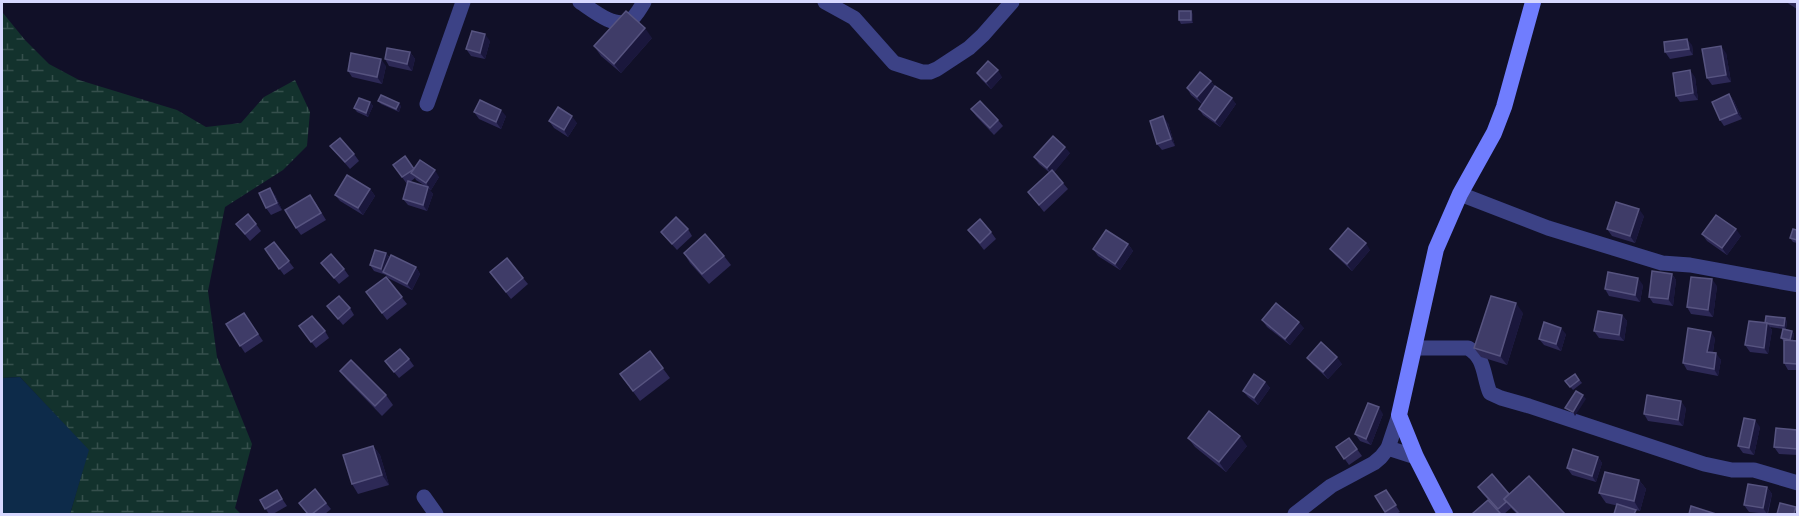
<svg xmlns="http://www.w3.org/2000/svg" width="1799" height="516" font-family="'Golos Text',sans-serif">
<defs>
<pattern id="wetland-marsh" width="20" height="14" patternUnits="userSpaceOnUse" patternTransform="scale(1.5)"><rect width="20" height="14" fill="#13322d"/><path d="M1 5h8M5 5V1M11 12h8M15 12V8" fill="none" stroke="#354f4c"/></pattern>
</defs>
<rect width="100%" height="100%" fill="#111028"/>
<!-- wetland -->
<polygon fill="url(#wetland-marsh)" points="2,2 3,2 3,13 25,40 49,64 79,80 177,110 206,127 241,123 264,97 295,80 310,112 307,146 283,170 225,207 208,291 217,357 252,444 235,508 241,514 70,514 88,450 20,377 2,378"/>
<!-- water -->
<polygon fill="#0d2b4a" points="20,377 89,450 70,514 2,514 2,378"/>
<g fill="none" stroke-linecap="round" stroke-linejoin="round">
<!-- minor -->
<g stroke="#3c4286" stroke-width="15">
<path d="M580,2C591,9 614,29 629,21C636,17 640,8 644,2"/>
<polyline points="825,2 854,18 894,63 922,72 930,72 937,69 969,48 983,35 1012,2"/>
<polyline points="427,104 463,2"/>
<polyline points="1460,194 1548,228 1662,263 1690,265 1798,285"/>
<path d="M1415,348H1468C1485,357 1483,376 1490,393L1501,398L1529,406L1704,464L1732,470H1754L1798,483"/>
<polyline points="1388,448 1416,457"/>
<polyline points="424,497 436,514"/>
<polyline points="1295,514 1331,486 1374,463 1381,457 1388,448 1399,415"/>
</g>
<!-- secondary -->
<polyline stroke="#707dfe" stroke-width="16" points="1445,514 1416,457 1399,415 1436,249 1460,194 1494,133 1504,107 1533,2"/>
</g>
<!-- wall -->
<g fill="#2d2956" fill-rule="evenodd">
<polygon points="1787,2 1797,2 1797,9 1789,4"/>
<polygon points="1193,14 1193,23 1181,24 1179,20"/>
<polygon points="652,38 621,73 601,56 594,46"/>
<polygon points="490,41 485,59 471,56 466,49"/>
<polygon points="1692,45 1693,55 1670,59 1665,52"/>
<polygon points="410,52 415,59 412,71 389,66 385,59"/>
<polygon points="1726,53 1731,82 1712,85 1707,78"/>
<polygon points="386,66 382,84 352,77 348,71"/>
<polygon points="977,73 1002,77 991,89 981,79"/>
<polygon points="1695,77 1698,100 1680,102 1676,96"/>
<polygon points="1211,81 1215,87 1236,104 1220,127 1203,115 1199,109 1202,104 1191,95 1187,88"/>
<polygon points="1729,94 1734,101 1742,119 1724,126 1720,120"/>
<polygon points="378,101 401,106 399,112 381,104"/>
<polygon points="370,102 373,106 368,117 357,112 354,108"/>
<polygon points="971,109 998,120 1003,126 994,135 976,116"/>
<polygon points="474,112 506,116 501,129 479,119"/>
<polygon points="549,121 577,123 568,137 554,128"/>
<polygon points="1168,123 1175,146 1162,150 1157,144"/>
<polygon points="330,146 354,154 359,161 350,169"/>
<polygon points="1070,153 1054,172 1068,189 1044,212 1028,192 1049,172 1039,164 1034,157"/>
<path d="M393,165L414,169L439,177L431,190L428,188L433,194L427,211L408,205L403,199L407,184ZM415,178L416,180L427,187L410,182Z"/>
<polygon points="370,189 375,196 363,215 340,201 335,195"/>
<polygon points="275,195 282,210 271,215 266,208"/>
<polygon points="315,202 326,220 301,235 296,228"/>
<polygon points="1644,216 1635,243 1612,236 1607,229"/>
<polygon points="236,224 256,224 261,231 250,241"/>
<polygon points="688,229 692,236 677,250 666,238 661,232"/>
<polygon points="968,230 991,232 996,239 984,250"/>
<polygon points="1797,230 1797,243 1793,242 1790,238"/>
<polygon points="1702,234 1741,236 1727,255 1707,241"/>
<polygon points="274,242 294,268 284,275 265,249"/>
<polygon points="1128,244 1133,251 1120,270 1098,256 1093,249"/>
<polygon points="1330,249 1370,250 1352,271 1335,255"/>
<polygon points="386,253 390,258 416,267 420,274 412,290 388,278 386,275 374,271 370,265"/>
<polygon points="684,253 724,256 731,265 709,284 690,263"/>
<polygon points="321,263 344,269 349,276 339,284"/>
<polygon points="490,272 523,278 528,284 511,299"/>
<polygon points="1672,274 1676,280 1673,306 1653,303 1649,297"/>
<polygon points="386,277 407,304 387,320 366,292"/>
<polygon points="1643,285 1640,302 1609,296 1605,289"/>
<polygon points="1717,286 1713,317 1691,314 1687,307"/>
<polygon points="327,306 350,308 354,315 343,325"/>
<polygon points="244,313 263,341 245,353 226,324"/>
<polygon points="1523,313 1507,365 1481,357 1474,348"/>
<polygon points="1622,315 1627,321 1624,341 1599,338 1594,331"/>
<polygon points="1262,320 1304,328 1290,345 1267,327"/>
<polygon points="1787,321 1786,329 1792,331 1794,334 1793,340 1797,341 1797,370 1788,370 1784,363 1784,342 1781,338 1783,329 1770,327 1772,330 1768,354 1750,352 1745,345 1765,323"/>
<polygon points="299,326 325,331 329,338 316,348"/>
<polygon points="1566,334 1561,351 1544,345 1539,339"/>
<polygon points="1715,338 1713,352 1721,360 1718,376 1687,370 1683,363"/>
<polygon points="650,351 670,378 640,401 620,374"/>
<polygon points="1307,358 1342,364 1328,379 1312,364"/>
<polygon points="409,359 414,366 399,378 385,361"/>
<polygon points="340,371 386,395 393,405 382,416 347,380"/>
<polygon points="1575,374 1582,383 1573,390 1565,381"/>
<polygon points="1265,382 1270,388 1258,405 1248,397 1243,391"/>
<polygon points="1686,408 1683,426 1648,421 1644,414"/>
<polygon points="1383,414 1371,445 1360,441 1355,434"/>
<polygon points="1760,427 1754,455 1743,453 1738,446"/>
<polygon points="1797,430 1797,455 1779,454 1774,447"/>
<polygon points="1188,438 1247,446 1226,472 1195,447"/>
<polygon points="1349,438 1362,456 1349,465 1336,447"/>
<polygon points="373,446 380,455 389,485 358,494 352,484"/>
<polygon points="1598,457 1602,463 1596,482 1572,475 1567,468"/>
<polygon points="1639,480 1646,489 1640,511 1606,503 1599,493"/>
<polygon points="1478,487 1509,494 1565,514 1517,514 1511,508 1504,514 1501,514 1482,493"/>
<polygon points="1767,487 1772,494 1768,514 1749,512 1744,505"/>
<polygon points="1386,490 1400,512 1396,514 1386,514 1375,496"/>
<polygon points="281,497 287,506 273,514 269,514 260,500"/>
<polygon points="299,503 326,503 331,509 325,514 307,514"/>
</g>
<!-- shaded-wall -->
<g fill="#1a173c">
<polygon points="1191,11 1193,14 1193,23 1191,20"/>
<polygon points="645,28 652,38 621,73 614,64"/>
<polygon points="485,34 490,41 485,59 480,53"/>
<polygon points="1687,39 1692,45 1693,55 1689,49"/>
<polygon points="1721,46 1726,53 1731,82 1726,75"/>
<polygon points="410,52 415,59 412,71 407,64"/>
<polygon points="381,59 386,66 382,84 377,77"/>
<polygon points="998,70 1002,77 991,89 986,82"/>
<polygon points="1690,70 1695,77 1698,100 1693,93"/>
<polygon points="1211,81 1215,88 1202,104 1197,97"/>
<polygon points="1729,94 1734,101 1742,119 1737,113"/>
<polygon points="1232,98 1236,104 1220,127 1215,121"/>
<polygon points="370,102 373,106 368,117 366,113"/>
<polygon points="399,103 401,106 399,112 396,109"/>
<polygon points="501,110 506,116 501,129 496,122"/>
<polygon points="572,116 577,123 568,137 564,130"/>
<polygon points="1163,116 1168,123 1175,146 1171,139"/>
<polygon points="1065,147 1070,153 1052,175 1047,168"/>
<polygon points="435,170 439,177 431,190 426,183"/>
<polygon points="428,187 433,194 427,211 423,205"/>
<polygon points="270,188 275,195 282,210 277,203"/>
<polygon points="370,189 375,196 363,215 358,208"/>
<polygon points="1639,209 1644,216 1635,243 1630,236"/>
<polygon points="1736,229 1741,236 1727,255 1722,248"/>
<polygon points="1366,243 1370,250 1352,271 1347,264"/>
<polygon points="1128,244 1133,251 1120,270 1115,264"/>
<polygon points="386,253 391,260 384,272 381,269"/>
<polygon points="416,267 420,274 412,290 407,284"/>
<polygon points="1672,274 1676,280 1673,306 1668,299"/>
<polygon points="1638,278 1643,285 1640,302 1635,295"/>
<polygon points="1712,279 1717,286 1713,317 1708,310"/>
<polygon points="1516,303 1523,313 1507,365 1500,356"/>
<polygon points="1622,315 1627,321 1624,341 1619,335"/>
<polygon points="1785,318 1787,321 1786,329 1784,326"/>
<polygon points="1299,322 1304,328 1290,345 1285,339"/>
<polygon points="1767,323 1772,330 1768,354 1764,348"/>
<polygon points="1561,328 1566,334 1561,351 1556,344"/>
<polygon points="1792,331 1794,334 1792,343 1790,340"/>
<polygon points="1711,332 1715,338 1712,358 1707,352"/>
<polygon points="1716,353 1721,360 1718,376 1714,369"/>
<polygon points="1337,357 1342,364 1328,379 1323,372"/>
<polygon points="1265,382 1270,388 1258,405 1254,398"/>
<polygon points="1583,395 1586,399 1575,416 1573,412"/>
<polygon points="1681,401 1686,408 1683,426 1678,420"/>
<polygon points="1379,407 1383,414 1371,445 1366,439"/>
<polygon points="1755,420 1760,427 1754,455 1749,448"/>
<polygon points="1240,436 1247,446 1226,472 1219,462"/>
<polygon points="373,446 380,455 389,485 382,475"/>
<polygon points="1598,457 1602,463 1596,482 1592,476"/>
<polygon points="1639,480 1646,489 1640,511 1634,501"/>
<polygon points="1767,487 1772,494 1767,514 1763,508"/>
<polygon points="1796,507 1797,509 1797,514 1794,514"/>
</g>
<!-- building -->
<g fill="#3f3c68" stroke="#575480" stroke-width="1.5">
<polygon points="626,11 645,28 614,64 594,46"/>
<rect x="1179" y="11" width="12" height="9"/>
<polygon points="472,31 485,34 480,53 466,49"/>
<polygon points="1687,39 1689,49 1665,52 1664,42"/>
<polygon points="1721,46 1726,75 1707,78 1702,49"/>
<polygon points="387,48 410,52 407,64 385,59"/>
<polygon points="351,53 381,59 377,77 348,71"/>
<polygon points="988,61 998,70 986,82 977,73"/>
<polygon points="1690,70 1693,93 1676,96 1673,73"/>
<polygon points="1200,72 1211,81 1197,97 1187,88"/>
<polygon points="1215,86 1232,98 1215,121 1199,109"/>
<polygon points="1729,94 1737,113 1720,120 1712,102"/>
<polygon points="381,95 399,103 396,109 378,101"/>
<polygon points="359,98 370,102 366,113 354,108"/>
<polygon points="480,100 501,110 496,122 474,112"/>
<polygon points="980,101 998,120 990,128 971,109"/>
<polygon points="558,107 572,116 564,130 549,121"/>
<polygon points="1163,116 1171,139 1157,144 1150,121"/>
<polygon points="1053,136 1065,147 1047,168 1034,157"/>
<polygon points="340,138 354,154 345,162 330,146"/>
<polygon points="405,156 414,169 402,177 393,165"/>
<polygon points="420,160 435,170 426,183 411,173"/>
<polygon points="1052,170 1063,183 1039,205 1028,192"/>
<polygon points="347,175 370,189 358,208 335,195"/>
<polygon points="408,181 428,187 423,205 403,199"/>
<polygon points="270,188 277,203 266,208 259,193"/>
<polygon points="310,195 321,213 296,228 285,210"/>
<polygon points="1616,202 1639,209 1630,236 1607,229"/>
<polygon points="248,214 256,224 245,234 236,224"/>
<polygon points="1716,215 1736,229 1722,248 1702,234"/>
<polygon points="676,217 688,229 672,244 661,232"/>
<polygon points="980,219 991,232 980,243 968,230"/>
<polygon points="1348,228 1366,243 1347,264 1330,249"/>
<polygon points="1793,229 1797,230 1797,240 1790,238"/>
<polygon points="1106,230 1128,244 1115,264 1093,249"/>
<polygon points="705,234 724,256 702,274 684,253"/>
<polygon points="274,242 289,261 279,269 265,249"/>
<polygon points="375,250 386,253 381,269 370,265"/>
<polygon points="331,254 344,269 334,278 321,263"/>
<polygon points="391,255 416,267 407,284 383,272"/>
<polygon points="507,258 523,278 506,292 490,272"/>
<polygon points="1652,271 1672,274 1668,299 1649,297"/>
<polygon points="1608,272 1638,278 1635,295 1605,289"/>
<polygon points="386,277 402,297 382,313 366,292"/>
<polygon points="1691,277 1712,279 1708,310 1687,307"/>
<polygon points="339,296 350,308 338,319 327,306"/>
<polygon points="1491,296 1516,303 1500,356 1474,348"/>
<polygon points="1276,303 1299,322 1285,339 1262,320"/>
<polygon points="1598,311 1622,315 1619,335 1594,331"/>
<polygon points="244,313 258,334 240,346 226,324"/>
<polygon points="312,316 325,331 311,342 299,326"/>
<polygon points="1766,316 1785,318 1784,326 1765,323"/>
<polygon points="1749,321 1767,323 1764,348 1745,345"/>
<polygon points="1544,322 1561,328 1556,344 1539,339"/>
<polygon points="1688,328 1711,332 1707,352 1716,353 1714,369 1683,363"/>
<polygon points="1783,329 1792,331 1790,340 1781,338"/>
<polygon points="1784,340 1797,341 1797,364 1784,363"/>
<polygon points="1321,342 1337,357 1323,372 1307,358"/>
<polygon points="400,349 409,359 394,372 385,361"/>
<polygon points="650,351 663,368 633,391 620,374"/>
<polygon points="351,360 386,395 375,406 340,371"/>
<polygon points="1254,374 1265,382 1254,398 1243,391"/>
<polygon points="1575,374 1579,380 1570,387 1565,381"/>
<polygon points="1576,391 1583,395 1573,412 1565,408"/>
<polygon points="1647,395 1681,401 1678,420 1644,414"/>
<polygon points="1368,403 1379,407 1366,439 1355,434"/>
<polygon points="1209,411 1240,436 1219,462 1188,438"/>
<polygon points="1744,418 1755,420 1749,448 1738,446"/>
<polygon points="1776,428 1797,430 1797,449 1774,447"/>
<polygon points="1349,438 1357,449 1344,459 1336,447"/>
<polygon points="373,446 382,475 352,484 343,455"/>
<polygon points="1573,449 1598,457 1592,476 1567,468"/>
<polygon points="1605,472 1639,480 1634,501 1599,493"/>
<polygon points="1492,474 1509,494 1504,499 1506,502 1498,509 1478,487"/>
<polygon points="1529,476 1565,514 1519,514 1504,499"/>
<polygon points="1748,484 1767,487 1763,508 1744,505"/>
<polygon points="315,489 326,503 312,514 308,514 299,503"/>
<polygon points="277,490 282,499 265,509 260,500"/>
<polygon points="1386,490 1396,505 1385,512 1375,496"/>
<polygon points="1488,500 1500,513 1498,514 1472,514"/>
<polygon points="1780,503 1796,507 1794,514 1777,514"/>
<polygon points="1617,504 1636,510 1634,514 1614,514"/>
<polygon points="1691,506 1716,514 1689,514"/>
</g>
<!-- border -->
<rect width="1799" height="516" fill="none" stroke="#d7d8ff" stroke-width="6"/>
</svg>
